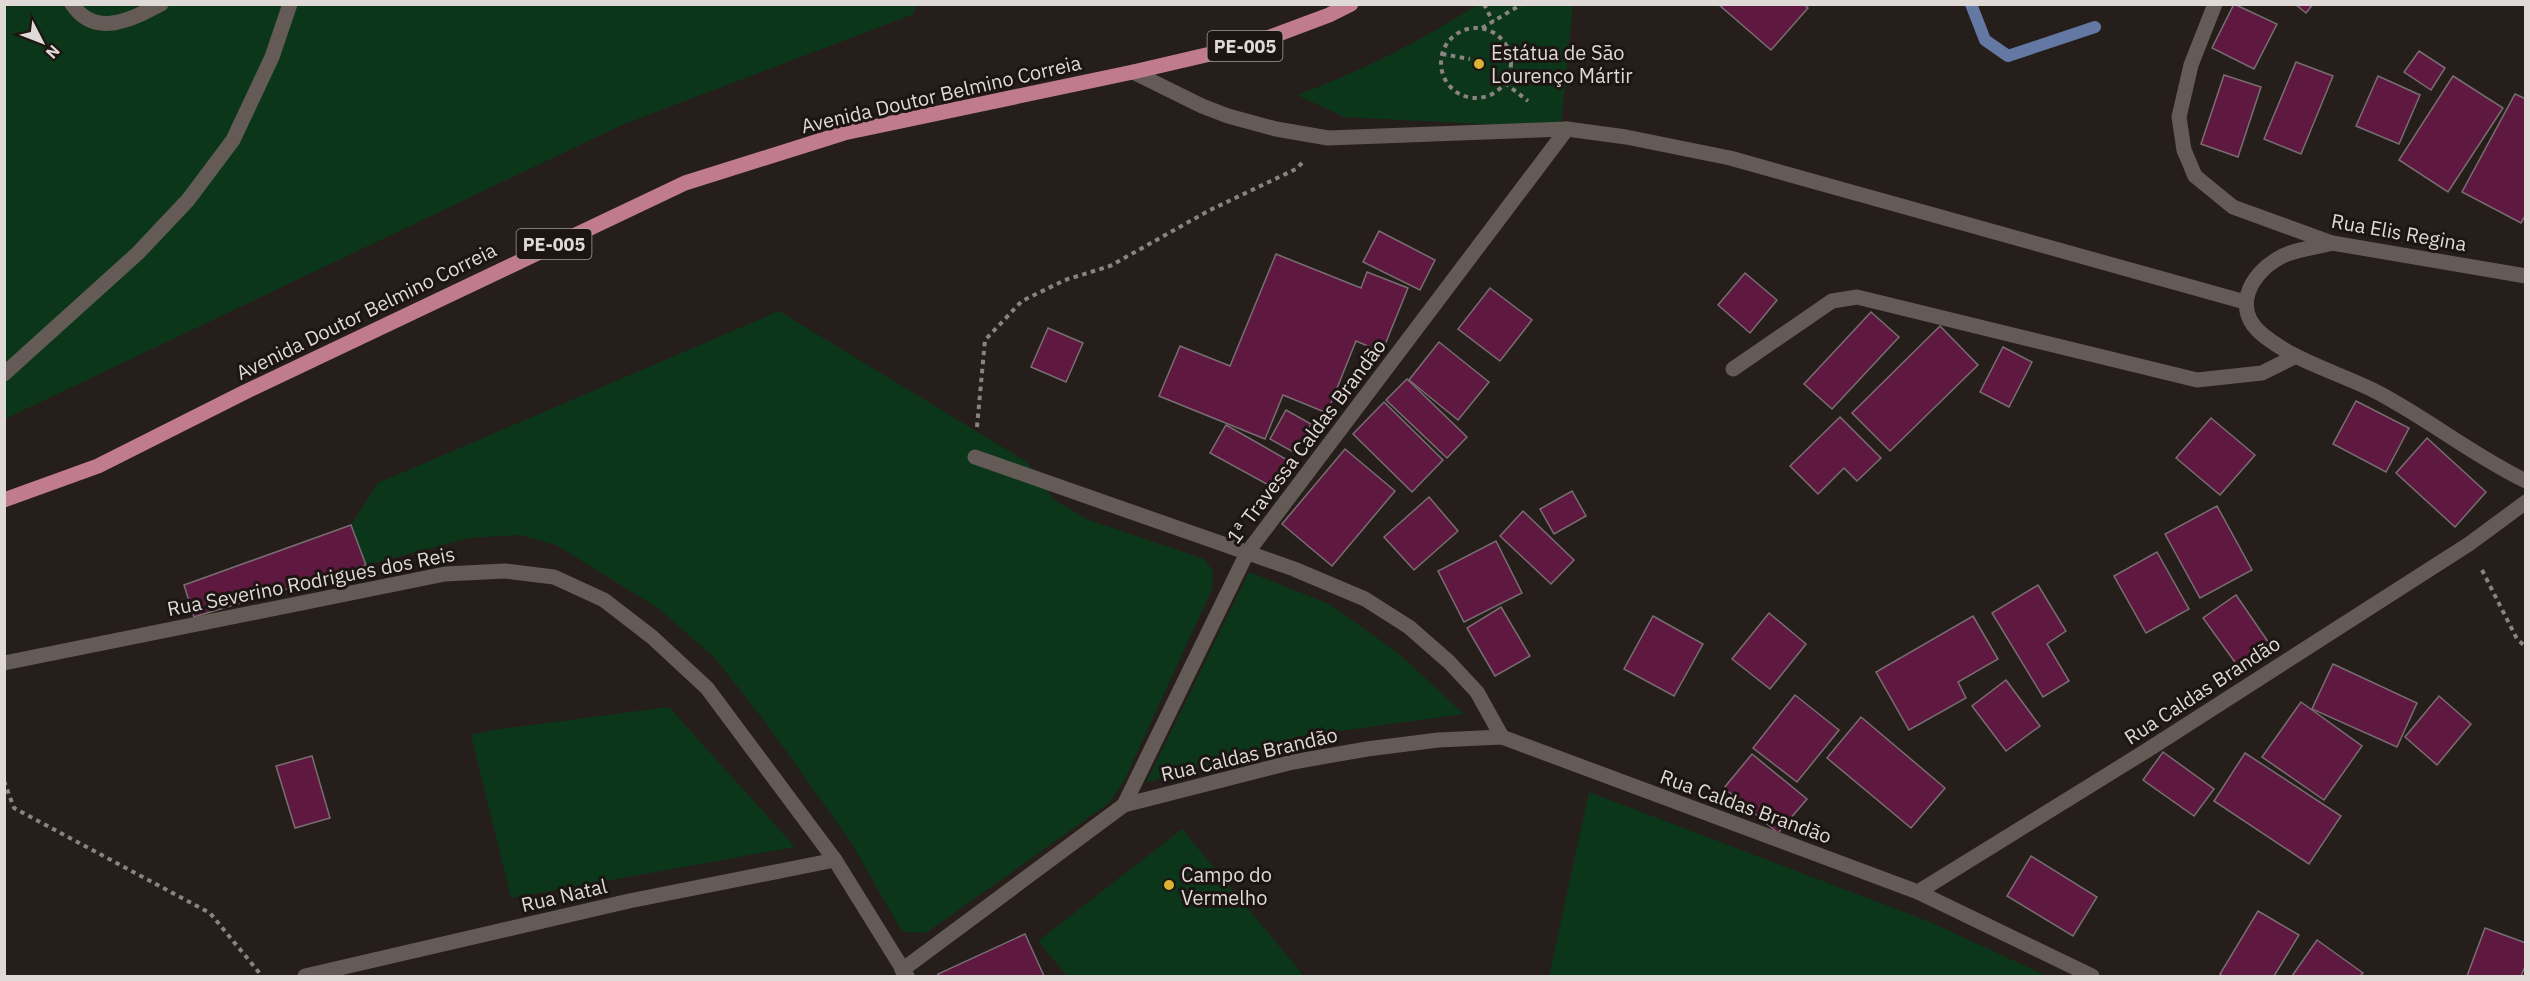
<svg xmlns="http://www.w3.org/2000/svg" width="2530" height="981" font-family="'IBM Plex Sans',sans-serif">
<rect width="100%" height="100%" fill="#261e1b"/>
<!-- green -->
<g fill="#0c3619">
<polygon points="5,5 915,5 914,14 622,125 5,419"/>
<path d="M1477,5H1573L1561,125L1482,124L1344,117L1297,95C1360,72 1421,41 1477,5Z"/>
<polygon points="779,311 1027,462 1054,500 1089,520 1204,559 1213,571 1212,589 1124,781 1109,803 926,933 905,932 900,928 849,839 766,723 715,658 658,608 556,545 520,535 470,538 366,565 351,525 378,483"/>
<polygon points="1249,572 1329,604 1398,653 1464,714 1303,736 1146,783"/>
<polygon points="669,707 795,847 511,898 471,735 493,730"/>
<polygon points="1589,792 1930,922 2047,976 1549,976"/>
<polygon points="1182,829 1304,976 1067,976 1038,941"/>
</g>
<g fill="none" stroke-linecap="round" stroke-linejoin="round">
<!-- stream -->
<polyline stroke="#6378a2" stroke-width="12" points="1971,4 1985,40 2008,56 2095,27"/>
</g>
<!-- building -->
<g fill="#5f1940" stroke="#776e72" stroke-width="1.5">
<polygon points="1718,4 1804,4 1808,8 1771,50"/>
<polygon points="2234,4 2277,24 2254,69 2212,48"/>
<polygon points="2295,4 2313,4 2306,13"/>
<polygon points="2419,51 2445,68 2431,90 2404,72"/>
<polygon points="2296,62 2333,76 2301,154 2264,139"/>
<polygon points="2224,75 2261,87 2238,157 2201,144"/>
<polygon points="2378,76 2420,95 2399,144 2356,126"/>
<polygon points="2453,76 2503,108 2448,192 2399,160"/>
<polygon points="2515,94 2526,99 2526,214 2521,223 2462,192"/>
<polygon points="1379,231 1435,260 1420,290 1363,262"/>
<polygon points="1276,254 1361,288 1367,272 1408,288 1382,352 1356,341 1327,413 1283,395 1265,439 1159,396 1180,346 1230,366"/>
<polygon points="1745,273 1777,300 1750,333 1718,305"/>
<polygon points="1490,288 1532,320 1500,361 1458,329"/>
<polygon points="1871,312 1899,337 1832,409 1804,384"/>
<polygon points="1940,326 1978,365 1890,451 1852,413"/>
<polygon points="1048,328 1083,343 1066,382 1031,367"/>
<polygon points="1439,342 1489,382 1458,420 1409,380"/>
<polygon points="2003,347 2032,362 2009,407 1980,392"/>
<polygon points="1407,379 1467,437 1447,458 1386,400"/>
<polygon points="2356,401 2409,428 2386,472 2333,444"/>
<polygon points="1384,402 1443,460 1412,492 1353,434"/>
<polygon points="1286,410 1311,424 1295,453 1270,439"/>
<polygon points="1840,417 1881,458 1857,481 1844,468 1818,494 1790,466"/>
<polygon points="2211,418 2255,455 2220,495 2176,458"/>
<polygon points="1226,425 1291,462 1276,489 1210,453"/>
<polygon points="2427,438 2486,492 2455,527 2396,473"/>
<polygon points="1345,449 1395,491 1332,566 1282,524"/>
<polygon points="1572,491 1586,516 1554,534 1540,509"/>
<polygon points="1429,497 1458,531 1414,570 1384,537"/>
<polygon points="2217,506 2252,570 2200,598 2165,534"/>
<polygon points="1523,511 1574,560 1551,584 1500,536"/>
<polygon points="351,525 366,565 194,617 184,585"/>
<polygon points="1496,541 1522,593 1464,622 1438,571"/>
<polygon points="2157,552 2189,609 2146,633 2114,576"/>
<polygon points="2038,585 2066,631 2047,644 2069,681 2043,697 1992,613"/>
<polygon points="2236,595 2269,643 2237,665 2203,618"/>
<polygon points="1501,607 1530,656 1495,676 1467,628"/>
<polygon points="1769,613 1806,644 1770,689 1732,659"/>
<polygon points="1653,616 1703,644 1674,696 1624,669"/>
<polygon points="1973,616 1998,659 1958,682 1966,698 1909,730 1876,672"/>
<polygon points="2333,664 2417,703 2397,747 2312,709"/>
<polygon points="2006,680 2040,726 2006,751 1972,706"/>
<polygon points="1795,695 1839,730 1797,782 1753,748"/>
<polygon points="2439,696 2471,724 2437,765 2405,737"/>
<polygon points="2301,702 2362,746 2324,800 2262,757"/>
<polygon points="1861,717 1945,788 1911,828 1827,758"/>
<polygon points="2163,752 2214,789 2194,816 2143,780"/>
<polygon points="2245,753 2341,816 2309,864 2214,801"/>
<polygon points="1752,754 1807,799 1778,833 1724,788"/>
<polygon points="312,756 330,818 295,828 276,766"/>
<polygon points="2031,856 2097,897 2073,936 2007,896"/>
<polygon points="2258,911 2299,935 2274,976 2223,976 2220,974"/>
<polygon points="2485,928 2526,943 2526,964 2521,976 2467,976"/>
<polygon points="1025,934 1044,976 939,976 938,974"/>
<polygon points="2317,940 2363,973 2360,976 2292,976"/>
</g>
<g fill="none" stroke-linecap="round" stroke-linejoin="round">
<!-- path -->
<g stroke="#8a8381" stroke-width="4" stroke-dasharray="4.5 4.5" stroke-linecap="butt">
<polyline points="1484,4 1493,22"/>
<polyline points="1492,4 1493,4"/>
<polyline points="1482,28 1522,4"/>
<circle cx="1476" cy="63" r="35"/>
<polyline points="1442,54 1470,59"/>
<polyline points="1505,83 1528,101"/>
<polyline points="977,427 985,340 1022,301 1065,280 1110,266 1210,210 1296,169 1302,163"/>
<polyline points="2482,570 2517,639 2526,647"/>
<polyline points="4,781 14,808 210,913 262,976"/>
</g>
<!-- minor -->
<g stroke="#645b57" stroke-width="15">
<path d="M72,4C95,39 133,19 161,4"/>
<polyline points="2215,4 2191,65 2179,117 2184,150 2195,176 2233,207 2332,243 2526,276"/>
<polyline points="1133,72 1202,106 1228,116 1276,129 1328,138 1567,129 1626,137 1730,158 2245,302"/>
<path d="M2332,243C2316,248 2293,249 2279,258C2250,274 2231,310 2263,335C2295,361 2336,372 2373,390C2426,417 2472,455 2526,481"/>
<polyline points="1733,369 1832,301 1857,297 2197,380 2262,373 2296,356"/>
<polyline points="4,374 138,253 188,200 233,140 272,57 290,4"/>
<polyline points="975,457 1294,569 1365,599 1409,627 1449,662 1477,692 1502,737"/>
<polyline points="4,663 445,574 505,571 554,577 604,600 652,637 707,688 835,860 907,976"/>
<polyline points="1124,805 1247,553 1567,129"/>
<polyline points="1918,892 2092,976"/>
<polyline points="902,970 1124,805 1293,762 1367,749 1438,740 1502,737 1918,892 2146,751 2469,544 2526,502"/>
<polyline points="305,976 629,901 835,860"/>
</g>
<!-- major -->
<polyline stroke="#c07c8d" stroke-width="15" points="4,500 98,466 245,392 685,183 844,133 1133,72 1249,45 1329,15 1351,4"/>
</g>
<!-- markers -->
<g fill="#dbb233" stroke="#1c1512" stroke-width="2">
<circle cx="1479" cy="64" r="6"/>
<circle cx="1169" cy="885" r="6"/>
</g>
<g text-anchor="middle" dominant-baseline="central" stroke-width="6" stroke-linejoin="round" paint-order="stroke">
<!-- shield labels -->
<g fill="#1c1512" stroke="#a49e9c" stroke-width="1.5">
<rect x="1207.5" y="31" width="75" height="30" rx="4.5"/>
<rect x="516.5" y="229" width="75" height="30" rx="4.5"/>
</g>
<g font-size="18" font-weight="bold" fill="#dfd9d7">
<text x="1245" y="46">PE-005</text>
<text x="554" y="244">PE-005</text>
</g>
<!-- poi labels -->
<g font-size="20" fill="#dfd9d7" stroke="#1c1512" text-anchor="start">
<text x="1491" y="52">Estátua de São<tspan x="1491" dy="23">Lourenço Mártir</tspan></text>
<text x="1181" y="874">Campo do<tspan x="1181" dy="23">Vermelho</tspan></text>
</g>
<!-- street labels -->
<g font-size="20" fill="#dfd9d7" stroke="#1c1512">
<text transform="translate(941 94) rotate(-13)">Avenida Doutor Belmino Correia</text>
<text transform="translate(2399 232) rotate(10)">Rua Elis Regina</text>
<text transform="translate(366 311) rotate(-26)">Avenida Doutor Belmino Correia</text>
<text transform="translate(1306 441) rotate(-53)">1ª Travessa Caldas Brandão</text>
<text transform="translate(311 581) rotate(-11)">Rua Severino Rodrigues dos Reis</text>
<text transform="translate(2202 690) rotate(-33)">Rua Caldas Brandão</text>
<text transform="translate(1249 754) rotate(-13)">Rua Caldas Brandão</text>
<text transform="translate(1746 806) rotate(20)">Rua Caldas Brandão</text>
<text transform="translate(564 895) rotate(-13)">Rua Natal</text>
</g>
</g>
<!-- border -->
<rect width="2530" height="981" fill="none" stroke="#dfd9d7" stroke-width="12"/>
<!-- north arrow -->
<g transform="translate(42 42) rotate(132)" stroke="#1c1512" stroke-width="4.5" paint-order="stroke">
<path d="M0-4.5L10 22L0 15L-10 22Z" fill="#dfd9d7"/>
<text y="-9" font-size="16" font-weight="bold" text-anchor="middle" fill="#dfd9d7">N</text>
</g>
</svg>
